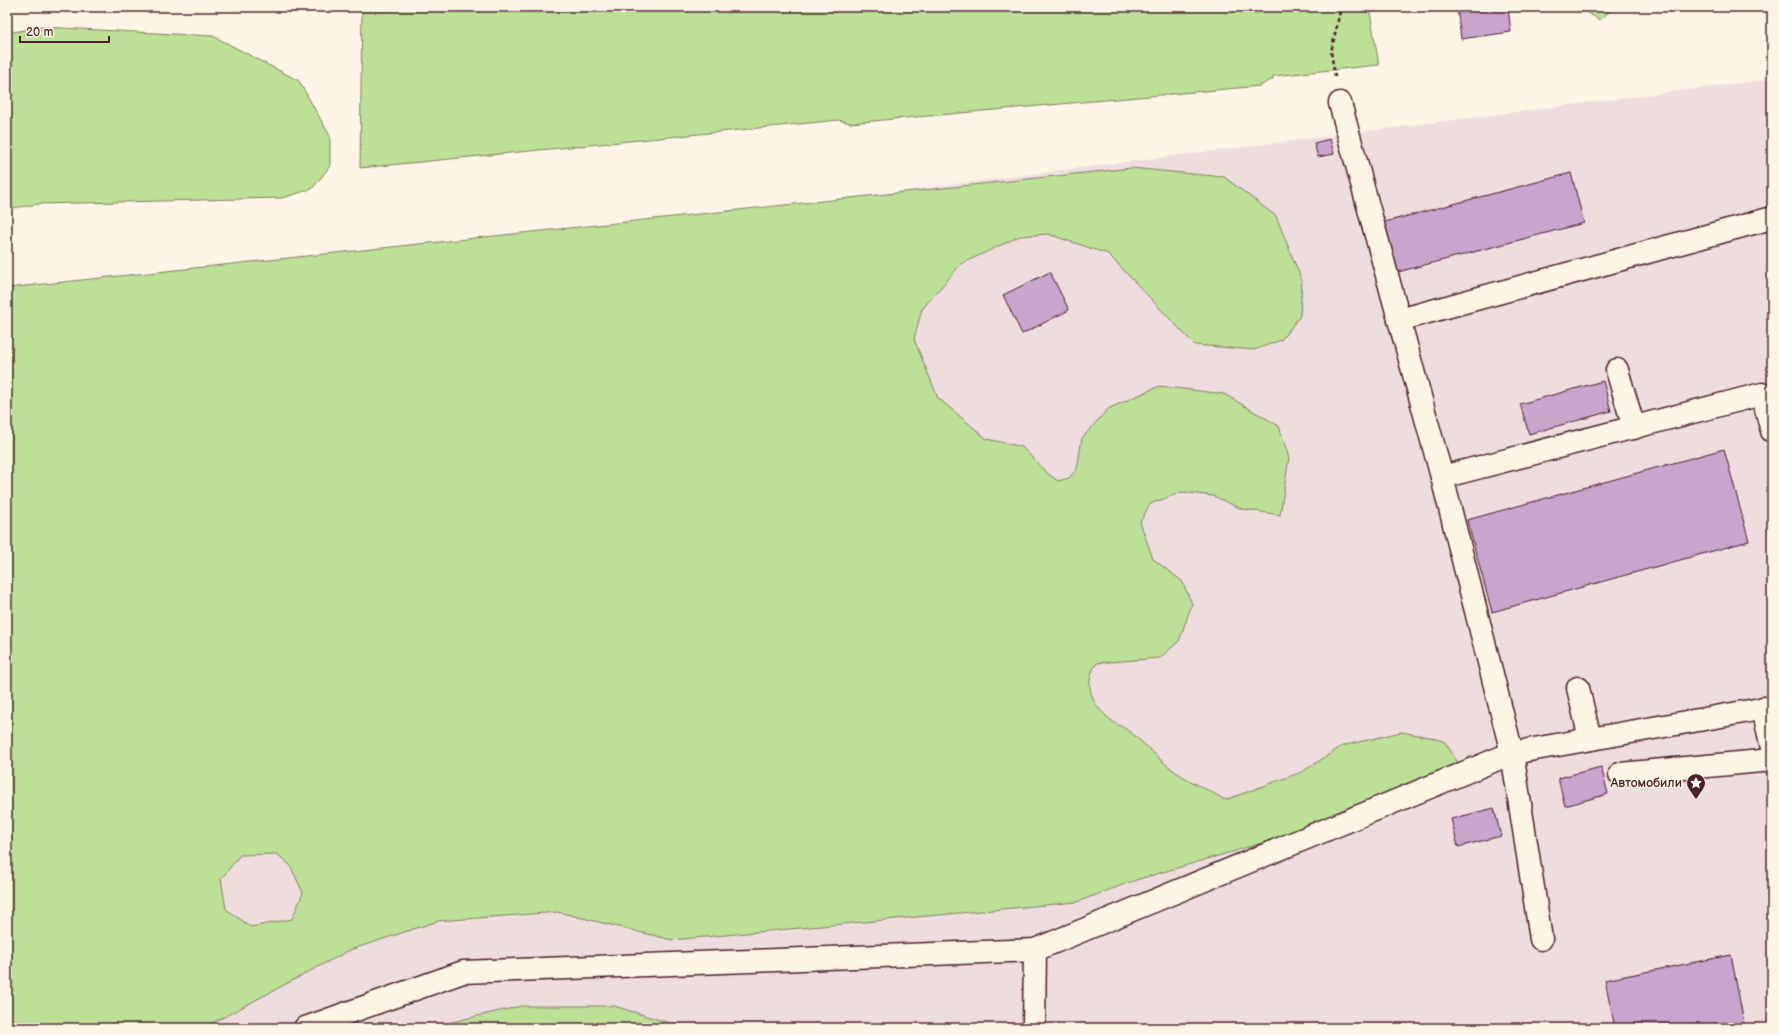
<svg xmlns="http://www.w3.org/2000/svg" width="1779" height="1035" font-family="'Balsamiq Sans',sans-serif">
<rect width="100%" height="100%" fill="#fcf5e5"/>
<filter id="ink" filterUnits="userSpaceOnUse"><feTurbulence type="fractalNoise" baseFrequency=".025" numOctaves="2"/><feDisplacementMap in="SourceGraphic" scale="8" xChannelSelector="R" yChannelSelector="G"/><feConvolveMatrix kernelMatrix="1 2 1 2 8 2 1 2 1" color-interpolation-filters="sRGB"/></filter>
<g filter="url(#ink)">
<!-- built -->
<polygon fill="#edddde" points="1772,79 1772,1028 7,1028 7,306"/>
<!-- green -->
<g fill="#bedf98" stroke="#847f62" fill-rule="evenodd">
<polygon points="362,7 1369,7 1379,65 1273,76 1273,79 1260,86 850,123 839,120 360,168"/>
<polygon points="1577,7 1614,7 1600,20"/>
<polygon points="42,27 213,36 299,81 330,136 330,166 312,189 282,198 39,204 7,209 7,33"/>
<path d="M1131,168L1224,177L1276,216L1302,281L1300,316L1281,340L1254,350L1195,345L1108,254L1048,234L1020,236L961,264L922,309L914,339L938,398L987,439L1022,447L1047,473L1058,481L1069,478L1077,469L1082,438L1108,409L1159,386L1224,394L1279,426L1289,458L1280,515L1242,509L1213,496L1182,492L1150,504L1140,522L1153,559L1182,581L1192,604L1179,641L1160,658L1097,663C1082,684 1092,706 1112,721C1119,726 1128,729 1135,736C1147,746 1157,757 1169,767C1186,780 1207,789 1225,800L1302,772L1342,746L1401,732L1430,737L1445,742L1457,761V774L1436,792L1136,880L1077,902L672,940L558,912L438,921L350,950L203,1028H7V288ZM277,854L290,865L303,893L292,919L251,927L226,909L221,879L240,855Z"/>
<polygon points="521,1006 614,1006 686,1028 426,1028"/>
</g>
<!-- building -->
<g fill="#c9a4cc" stroke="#4a1f2b">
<polygon points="1457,7 1508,7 1511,32 1461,39"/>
<polygon points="1330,139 1334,154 1318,157 1314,143"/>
<polygon points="1571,173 1584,223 1394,273 1381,223"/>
<polygon points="1050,272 1069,310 1022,334 1003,295"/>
<polygon points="1603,381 1611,411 1529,434 1520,404"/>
<polygon points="1724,449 1749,541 1492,612 1467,520"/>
<polygon points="1601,767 1608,794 1565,806 1558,778"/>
<polygon points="1494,808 1501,836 1458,847 1451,819"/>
<polygon points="1731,955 1745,1028 1615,1028 1605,980"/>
</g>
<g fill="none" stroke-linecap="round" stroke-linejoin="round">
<!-- minor casing -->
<g stroke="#4a1f2b" stroke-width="25">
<g id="minor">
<polyline points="1340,103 1442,477 1512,753 1541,939"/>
<polyline points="1399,320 1772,218"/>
<polyline points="1617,370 1634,428"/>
<polyline points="1442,477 1762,394 1772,431"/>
<polyline points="1578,688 1590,739"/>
<polyline points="1763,708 1772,748"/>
<polyline points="1620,774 1772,760"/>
<polyline points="305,1028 463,972 1035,950 1512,753 1772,707"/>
<polyline points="1034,1028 1035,950"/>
</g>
</g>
<!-- path -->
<polyline stroke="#4a1f2b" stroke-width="2.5" stroke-dasharray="4 3" stroke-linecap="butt" points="1335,77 1331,52 1341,7"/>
<!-- minor -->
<use href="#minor" stroke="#fcf5e5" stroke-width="22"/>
</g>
</g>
<!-- icons -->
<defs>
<g id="sight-pin" transform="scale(1)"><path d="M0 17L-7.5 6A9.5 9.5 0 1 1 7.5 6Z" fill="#4a1f2b" stroke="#fcf5e5"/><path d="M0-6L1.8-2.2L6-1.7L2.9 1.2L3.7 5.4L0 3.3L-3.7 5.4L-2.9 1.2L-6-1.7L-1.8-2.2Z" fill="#fff"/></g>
</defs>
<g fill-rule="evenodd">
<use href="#sight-pin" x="1696" y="783"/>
</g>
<g text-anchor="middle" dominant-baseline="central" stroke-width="3" stroke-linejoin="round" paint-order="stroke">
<!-- poi labels -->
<g font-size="13" fill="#4a1f2b" stroke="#fcf5e5" text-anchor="end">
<text x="1682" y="783">Автомобили</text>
</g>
</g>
<!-- margin -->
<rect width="1779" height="1035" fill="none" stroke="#fcf5e5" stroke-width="24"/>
<rect x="12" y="12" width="1755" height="1011" fill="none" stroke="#4a1f2b" stroke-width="1.5" filter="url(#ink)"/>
<!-- scale -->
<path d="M20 36v6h89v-6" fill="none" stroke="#4a1f2b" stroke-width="2"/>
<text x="26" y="36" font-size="12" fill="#4a1f2b" stroke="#fcf5e5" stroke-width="3" paint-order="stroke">20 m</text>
</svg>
